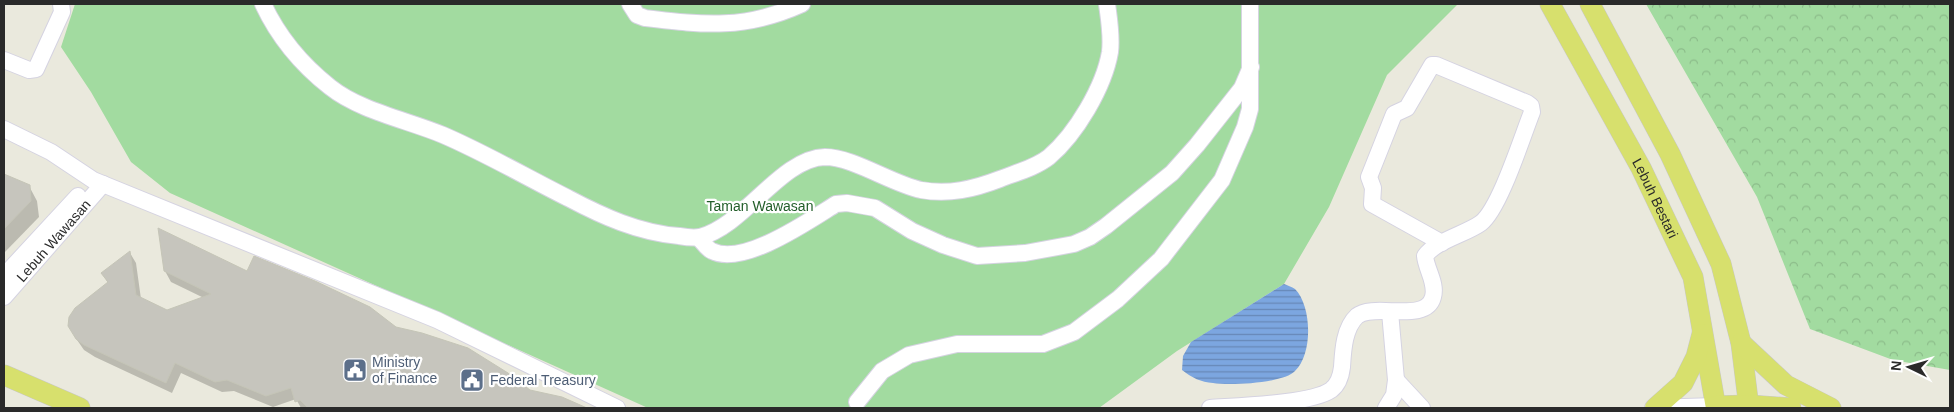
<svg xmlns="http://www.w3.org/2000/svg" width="1954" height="412" font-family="Arial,sans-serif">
<defs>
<pattern id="forest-crowns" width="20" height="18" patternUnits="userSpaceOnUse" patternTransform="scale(1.25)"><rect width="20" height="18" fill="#a2dba0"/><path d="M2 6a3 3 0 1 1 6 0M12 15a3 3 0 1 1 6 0" fill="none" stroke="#8cbc8a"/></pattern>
<pattern id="water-rules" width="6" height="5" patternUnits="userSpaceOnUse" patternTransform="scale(1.25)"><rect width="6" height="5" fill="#7ca6e0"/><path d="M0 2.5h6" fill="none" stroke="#6687b6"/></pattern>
</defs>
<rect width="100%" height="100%" fill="#eae9dd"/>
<!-- forest -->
<polygon fill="url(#forest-crowns)" points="1646,4 1950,4 1950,370 1893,360 1810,329 1757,197"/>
<!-- park -->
<polygon fill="#a2dba0" points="75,4 1458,4 1387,75 1329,207 1284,284 1177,351 1099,408 648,408 170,193 131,162 91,92 61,47"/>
<!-- water -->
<path fill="url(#water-rules)" d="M1284,284C1287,285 1292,287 1295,289C1312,306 1313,354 1295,371C1284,383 1230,386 1213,383C1201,382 1192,378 1182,370L1183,356L1191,342Z"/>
<!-- shadow -->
<g fill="#0003">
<polygon points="4,175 29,186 37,201 39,217 4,253"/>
<polygon points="130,253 136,263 141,299 167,311 204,298 171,282 165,271 248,272 395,329 530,391 562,398 584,408 301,408 296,399 273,407 234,391 222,392 181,373 172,393 95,357 84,350 75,337 108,283 102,273"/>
</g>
<!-- building -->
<g fill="#c6c5bd" stroke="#c5c5b7">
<polygon points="4,174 30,185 31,201 4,229"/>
<polygon points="158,228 247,271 254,256 315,281 370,307 396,327 422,333 468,348 508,373 530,390 562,397 587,408 308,408 300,400 295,402 291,388 266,396 227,380 215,382 175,363 166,383 84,345 76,339 68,326 69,317 75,308 108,282 101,273 130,251 136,295 167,310 211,294 164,271"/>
</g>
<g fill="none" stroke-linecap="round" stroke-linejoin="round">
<!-- minor casing -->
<g stroke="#d5d3e1" stroke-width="18">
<g id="minor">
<path d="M263,4C278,36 302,65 330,87C360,111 407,120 443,135C485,153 526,177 568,198C602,216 639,233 679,236C685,237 694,238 700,237C744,226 781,158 825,157C853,157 892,184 921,190C949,195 974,189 1000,179C1015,173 1035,168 1049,157C1076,134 1104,87 1110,52C1112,36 1109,19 1107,4"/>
<path d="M630,4L637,15L645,18C704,25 745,30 802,4"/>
<polyline points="4,60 29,70 36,69 62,12 61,4"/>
<polyline points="4,129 51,152 93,180 437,320 617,408"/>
<path d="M699,238C703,242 707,249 712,251C743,267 810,220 836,204L847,203L875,208L912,231L943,245L977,256L1025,253L1074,244L1090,237L1106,226L1172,173L1197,145L1242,88L1251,67"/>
<polyline points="4,276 78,196"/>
<path id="s1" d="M4,297L103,184"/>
<polyline points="1396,380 1422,408"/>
<polyline points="857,402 882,371 909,355 957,344 1043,344 1074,332 1118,299 1161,259 1222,180 1245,127 1250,109 1250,4"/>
<path d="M1210,408C1237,406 1311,404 1331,390C1339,384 1341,376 1342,367C1343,351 1344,328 1357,316C1374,302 1426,324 1433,297C1437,283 1426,269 1425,256C1435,241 1466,234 1481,223C1500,208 1522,137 1532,112L1531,106L1527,103L1436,65H1432L1407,108L1394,114L1369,177L1373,188L1372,204L1442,243"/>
<polyline points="1386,408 1394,395 1396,380 1390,312"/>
<polyline points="1653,408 1716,406"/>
</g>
</g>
<!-- major casing -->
<g stroke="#c8c8c8" stroke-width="21">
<g id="major">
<path id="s2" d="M1550,4L1641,168L1693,277L1716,408"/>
<polyline points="1590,4 1670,154 1721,264 1741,343 1749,408"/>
<polyline points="1741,343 1786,385 1831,408"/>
<polyline points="4,375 80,408"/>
<polyline points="1716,406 1749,405 1791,408"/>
<polyline points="1655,408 1683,383 1696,357 1702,334"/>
</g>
</g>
<!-- minor -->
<use href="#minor" stroke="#fff" stroke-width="16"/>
<!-- major -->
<use href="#major" stroke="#d7e06d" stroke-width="20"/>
</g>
<!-- icons -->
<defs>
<g id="civic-square" transform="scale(1.25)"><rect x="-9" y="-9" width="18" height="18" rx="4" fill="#5c6f8a" stroke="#fff"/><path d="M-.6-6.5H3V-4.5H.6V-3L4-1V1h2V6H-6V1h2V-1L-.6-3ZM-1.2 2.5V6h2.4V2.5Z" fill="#fff"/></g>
</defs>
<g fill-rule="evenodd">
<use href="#civic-square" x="355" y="370"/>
<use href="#civic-square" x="472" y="380"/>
</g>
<g text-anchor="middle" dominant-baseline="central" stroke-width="4.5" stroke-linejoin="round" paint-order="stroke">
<!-- street labels -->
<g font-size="14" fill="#2a2a2a" stroke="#fff">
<text stroke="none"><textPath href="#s2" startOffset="221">Lebuh Bestari</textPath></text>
<text stroke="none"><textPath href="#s1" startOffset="75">Lebuh Wawasan</textPath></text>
</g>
<!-- park labels -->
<g font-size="14" fill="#225e29" stroke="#fff">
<text x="760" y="206">Taman Wawasan</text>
</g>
<!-- service labels -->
<g font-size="14" fill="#4e5e75" stroke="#fff" text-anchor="start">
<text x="372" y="362">Ministry<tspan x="372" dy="16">of Finance</tspan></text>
<text x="490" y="380">Federal Treasury</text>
</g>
</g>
<!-- border -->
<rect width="1954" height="412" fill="none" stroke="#2a2a2a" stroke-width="10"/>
<!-- north arrow -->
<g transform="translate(1909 367) rotate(275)" stroke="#ffffff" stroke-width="4" paint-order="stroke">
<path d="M0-4L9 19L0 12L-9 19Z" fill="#2a2a2a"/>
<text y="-8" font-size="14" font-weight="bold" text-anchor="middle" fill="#2a2a2a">N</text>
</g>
</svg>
